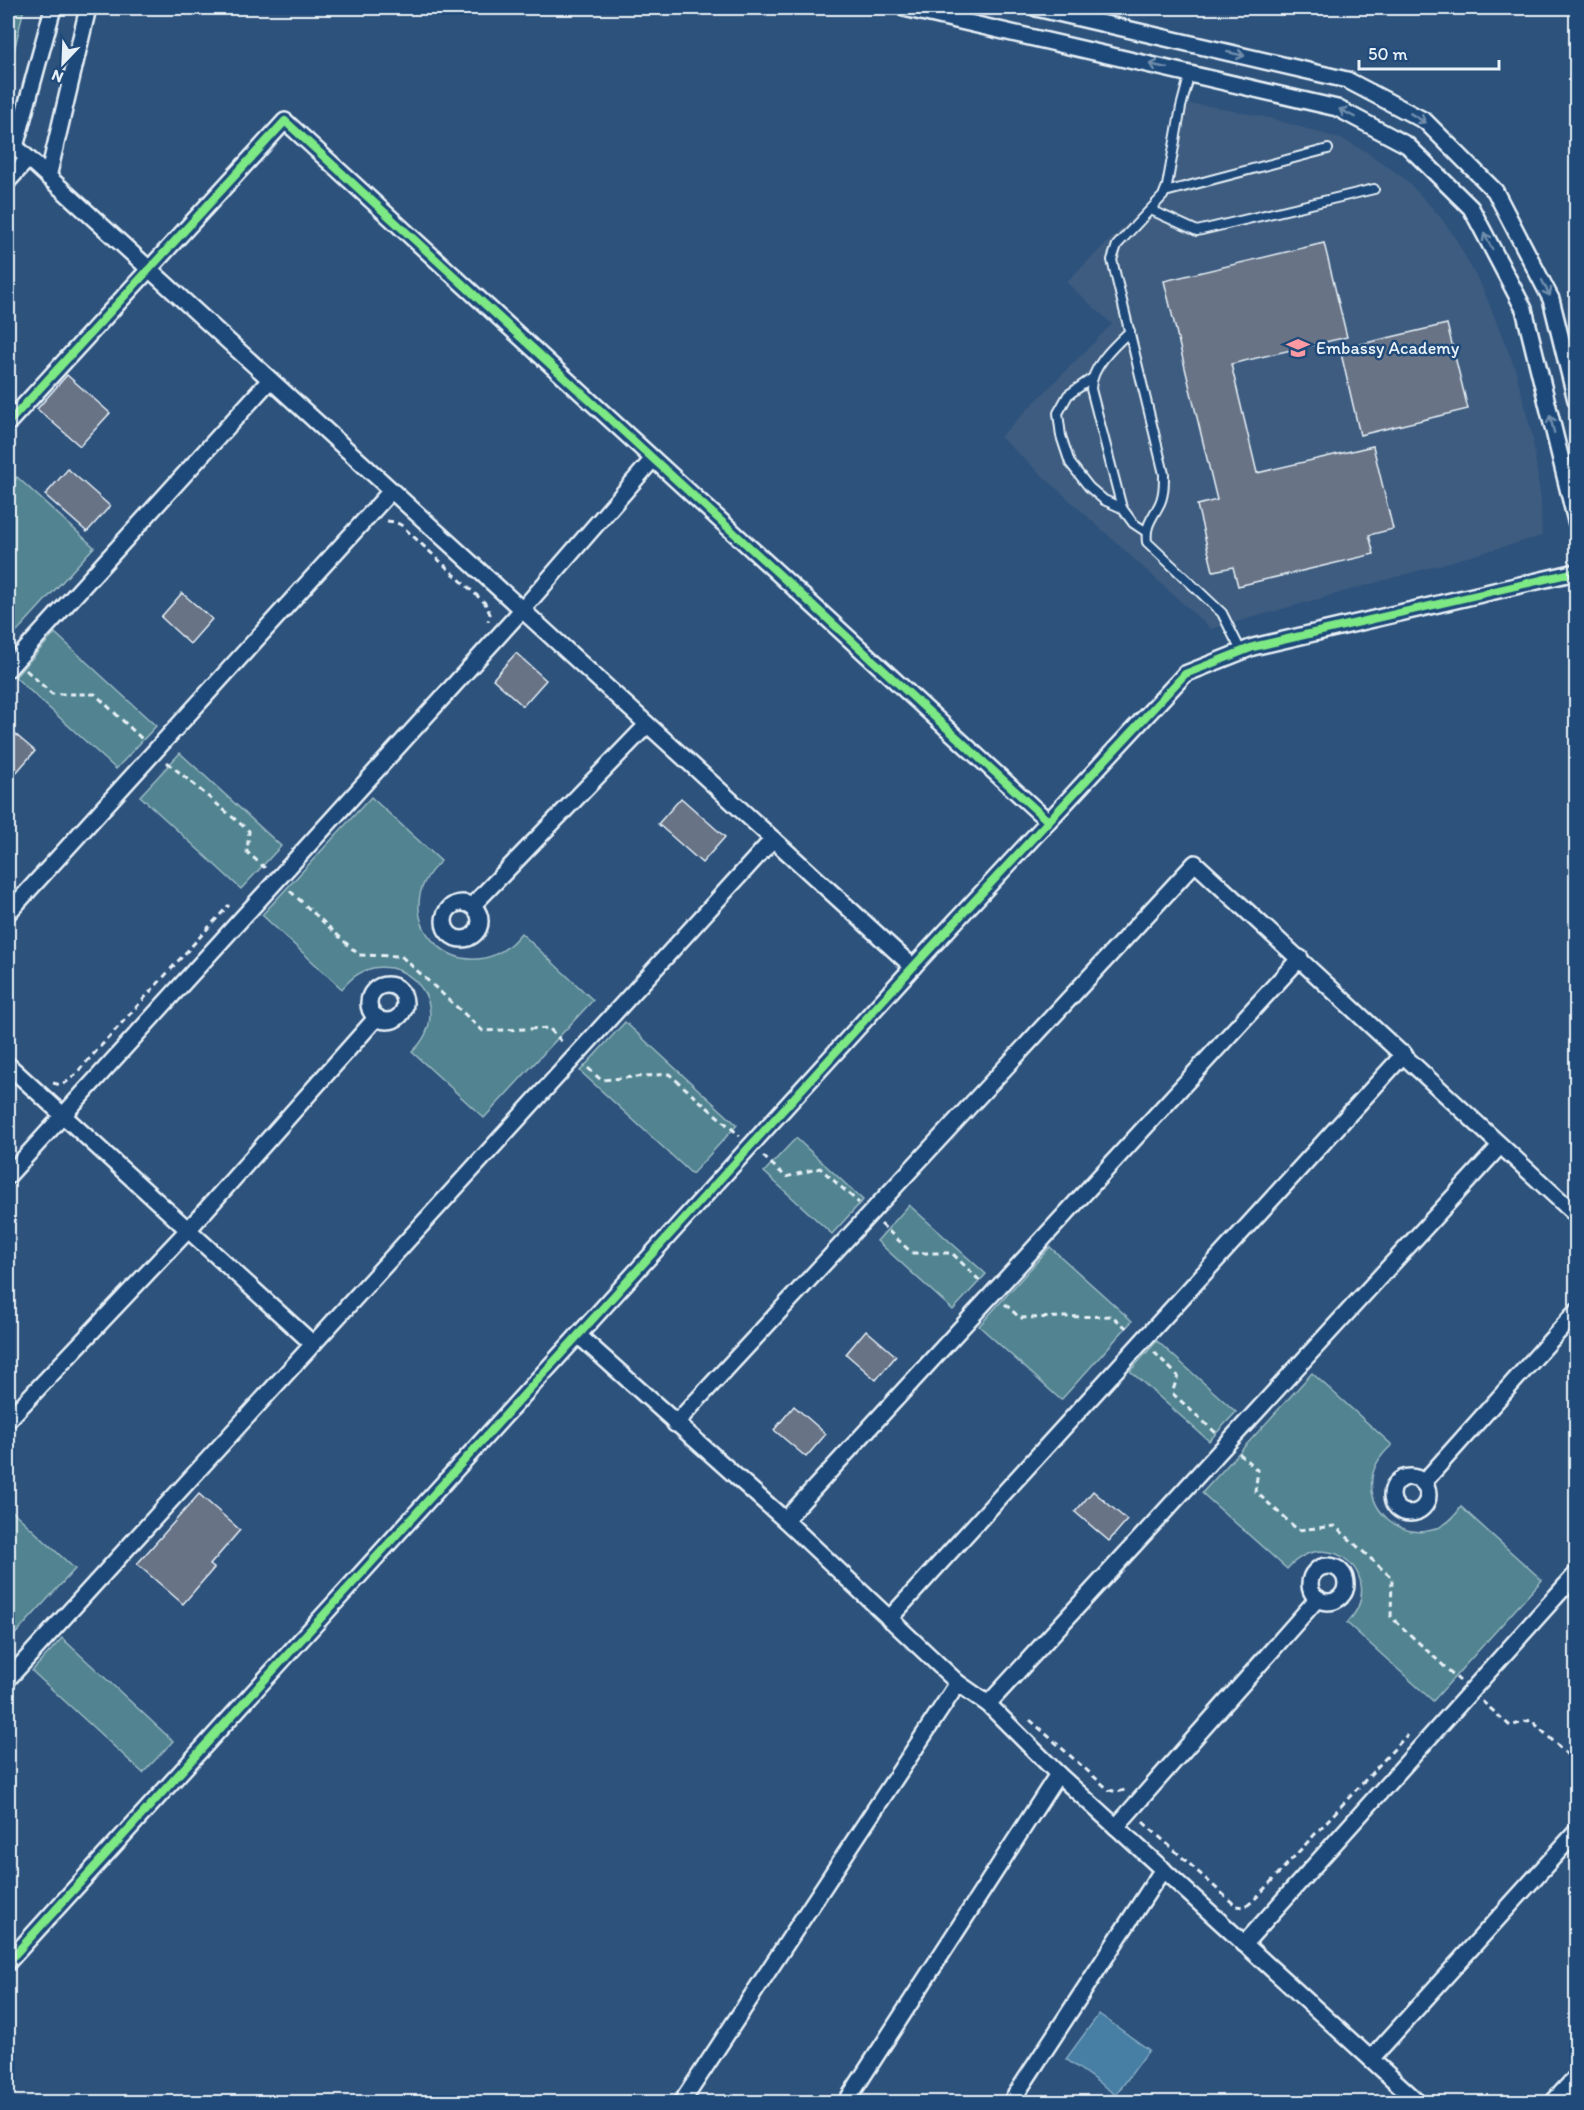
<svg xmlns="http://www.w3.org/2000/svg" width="1584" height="2110" font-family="Itim,sans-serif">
<rect width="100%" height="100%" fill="#2d527c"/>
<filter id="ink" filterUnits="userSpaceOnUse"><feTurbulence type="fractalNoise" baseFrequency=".0167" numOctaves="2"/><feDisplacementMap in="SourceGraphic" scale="12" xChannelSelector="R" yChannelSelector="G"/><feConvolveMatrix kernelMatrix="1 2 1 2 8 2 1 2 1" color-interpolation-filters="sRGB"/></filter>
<g filter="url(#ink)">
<!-- built -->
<polygon fill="#3e5c7f" points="1178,103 1209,106 1270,118 1344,140 1365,151 1404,178 1438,214 1453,234 1484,291 1515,368 1532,434 1541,501 1542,536 1211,629 1000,437 1112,324 1066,282 1162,190"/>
<!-- green -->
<g fill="#518490" stroke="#9cbac4" stroke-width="1.5">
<polygon points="8,8 24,8 11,64 8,67"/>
<polygon points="17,477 94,547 8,641 8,491"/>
<polygon points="55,633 156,726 116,769 15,677"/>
<polygon points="180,753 281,846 241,889 140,796"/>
<path d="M371,797L441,861C377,919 467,1002 521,933L593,1000L484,1118L412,1052C465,1002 388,931 342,989L262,915Z"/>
<polygon points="625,1022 737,1125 692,1174 580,1071"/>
<polygon points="796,1138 863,1200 832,1234 764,1172"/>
<polygon points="909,1205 986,1274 953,1310 877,1241"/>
<polygon points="1050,1247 1132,1321 1061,1400 979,1326"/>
<polygon points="1157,1341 1236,1412 1209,1441 1130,1371"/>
<path d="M1312,1373L1392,1445C1332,1497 1419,1571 1461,1507L1542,1580L1433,1701L1347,1623C1390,1578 1328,1522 1287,1569L1202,1493Z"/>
<polygon points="8,1507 75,1569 8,1642"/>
<polygon points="62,1638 173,1741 143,1773 32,1671"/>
</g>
<!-- water -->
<polygon fill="#477ea3" stroke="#87acc5" stroke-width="1.5" points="1099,2014 1149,2050 1116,2095 1066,2059"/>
<!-- building -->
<g fill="#677386" stroke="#e8f1f8" stroke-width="1.5">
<polygon points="1324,243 1347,337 1231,364 1257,473 1373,446 1393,529 1369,535 1374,554 1238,586 1233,567 1213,571 1197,505 1217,500 1164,281"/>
<polygon points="1447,324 1468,409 1360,435 1340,349"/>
<polygon points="67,375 110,413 80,446 37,409"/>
<polygon points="68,469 110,506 87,532 45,495"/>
<polygon points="182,593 212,619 190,644 161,617"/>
<polygon points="516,653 546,680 523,706 493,679"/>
<polygon points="8,728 35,751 8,782"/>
<polygon points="681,798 725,837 702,863 658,824"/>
<polygon points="866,1330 896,1356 876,1380 846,1354"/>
<polygon points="794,1406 826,1434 806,1457 774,1430"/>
<polygon points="1093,1491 1127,1520 1109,1541 1075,1512"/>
<polygon points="199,1494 240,1530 210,1565 214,1568 183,1604 137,1564"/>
</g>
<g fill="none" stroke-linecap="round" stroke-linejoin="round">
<!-- service casing -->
<g stroke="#e8f1f8" stroke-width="12">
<g id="service">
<path d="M1190,73L1181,107L1167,186L1163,196L1117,245L1112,260L1164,474C1164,485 1164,497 1158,507C1151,520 1145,526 1147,542L1222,613L1241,651"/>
<polyline points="1165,192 1328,149"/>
<polyline points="1151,210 1197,231 1374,189"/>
<path d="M1130,331C1114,346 1091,367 1091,389L1122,508L1133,523L1145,531"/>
<polyline points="1091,379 1068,395 1058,413 1061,436 1070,463 1089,487 1104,500 1122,508"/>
</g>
</g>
<!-- minor casing -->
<g stroke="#e8f1f8" stroke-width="20">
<g id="minor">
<polyline points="904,8 1337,108 1407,145 1471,208 1524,309 1576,521"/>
<polyline points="1036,8 1347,80 1425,121 1495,191 1551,299 1576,400"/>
<polyline points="8,140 913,967"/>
<polyline points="15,147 53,8"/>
<polyline points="48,177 88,8"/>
<polyline points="8,181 28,159"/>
<polyline points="8,423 285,121 1048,821"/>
<polyline points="8,669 270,380"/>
<circle cx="462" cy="921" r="18"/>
<polyline points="472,906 647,725"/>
<polyline points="8,913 391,491"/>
<circle cx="387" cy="1003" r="18"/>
<polyline points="8,1065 313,1344"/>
<polyline points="8,1176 522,610 653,459"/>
<polyline points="578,1335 785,1520 958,1683 988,1704 1058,1774 1418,2102"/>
<polyline points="8,1420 188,1230 377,1017"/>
<polyline points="675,1424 1195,863 1576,1215"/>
<circle cx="1410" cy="1495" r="18"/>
<polyline points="1423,1483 1576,1312"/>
<polyline points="785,1520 1300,958"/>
<circle cx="1328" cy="1584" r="18"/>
<polyline points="889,1619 1404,1054"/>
<polyline points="8,1679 773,839"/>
<polyline points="988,1704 1500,1146"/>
<polyline points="1116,1827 1318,1598"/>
<polyline points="1244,1944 1576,1574"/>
<polyline points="8,1962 913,967 1185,674 1253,647 1576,572"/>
<polyline points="1371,2059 1576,1832"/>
<polyline points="682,2102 958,1683"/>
<polyline points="846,2102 1058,1774"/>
<polyline points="1011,2102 1163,1869"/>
<polyline points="1553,2102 1576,2077"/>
</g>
</g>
<!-- path -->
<g stroke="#e8f1f8" stroke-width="3" stroke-dasharray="6 4.5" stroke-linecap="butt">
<polyline points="387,521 395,522 401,525 485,603 490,614 488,621"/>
<polyline points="26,670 52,694 95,694 142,739"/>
<polyline points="167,762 249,831 247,852 265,868"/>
<polyline points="290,891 359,955 401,956 483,1031 549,1028 564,1044"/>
<polyline points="588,1068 601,1080 669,1074 740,1136"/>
<polyline points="53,1083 61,1085 70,1080 229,905"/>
<polyline points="763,1156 786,1177 820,1168 859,1203"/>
<polyline points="881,1224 912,1253 952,1253 980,1281"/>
<polyline points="1005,1304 1020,1318 1112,1316 1129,1330"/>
<polyline points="1154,1352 1178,1376 1172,1393 1216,1433"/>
<polyline points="1239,1453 1258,1471 1255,1491 1298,1530 1335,1526 1392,1578 1391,1617 1460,1681"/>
<path d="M1303,1591C1301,1581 1303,1572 1311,1565C1345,1536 1375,1605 1331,1609"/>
<polyline points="1482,1701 1510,1726 1531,1720 1576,1763"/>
<polyline points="1030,1720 1109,1790 1117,1792 1125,1790"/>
<polyline points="1143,1822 1236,1906 1245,1907 1253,1901 1407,1735"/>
</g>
<!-- service -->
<use href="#service" stroke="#1f4a7a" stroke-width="8"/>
<!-- minor -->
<use href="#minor" stroke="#1f4a7a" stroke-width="15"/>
<!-- cycleway casing -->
<g stroke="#1f4a7a" stroke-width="11">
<g id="cycleway">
<polyline points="8,423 285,121 1048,821"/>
<polyline points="8,1962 913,967 1185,674 1253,647 1576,572"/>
</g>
</g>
<!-- cycleway -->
<use href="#cycleway" stroke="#7ce984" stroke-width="8"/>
</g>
<!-- one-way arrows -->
<defs><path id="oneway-shaft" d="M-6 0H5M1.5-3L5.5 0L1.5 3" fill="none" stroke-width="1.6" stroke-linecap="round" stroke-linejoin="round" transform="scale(1.5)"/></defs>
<g stroke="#6f8dac">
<use href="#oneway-shaft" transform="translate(1236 54) rotate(13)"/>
<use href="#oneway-shaft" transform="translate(1158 66) rotate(-167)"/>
<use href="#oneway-shaft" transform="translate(1347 113) rotate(-152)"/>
<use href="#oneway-shaft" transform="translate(1418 118) rotate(31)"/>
<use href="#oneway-shaft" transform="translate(1488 241) rotate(-118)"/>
<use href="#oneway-shaft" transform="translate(1546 288) rotate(63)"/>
<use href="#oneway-shaft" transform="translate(1552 424) rotate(-104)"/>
</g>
</g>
<!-- icons -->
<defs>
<g id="school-bare" transform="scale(1.8)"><path d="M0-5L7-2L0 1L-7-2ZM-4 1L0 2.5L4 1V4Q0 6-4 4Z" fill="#ff9aa2" stroke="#1f4a7a" stroke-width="2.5" paint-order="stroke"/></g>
</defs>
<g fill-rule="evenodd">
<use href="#school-bare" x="1298" y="348"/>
</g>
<g text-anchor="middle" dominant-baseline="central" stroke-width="5" stroke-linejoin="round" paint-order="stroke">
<!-- poi labels -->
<g font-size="18" fill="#e8f1f8" stroke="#1f4a7a" text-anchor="start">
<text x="1316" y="348">Embassy Academy</text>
</g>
</g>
<!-- margin -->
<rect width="1584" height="2110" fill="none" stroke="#1f4a7a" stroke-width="30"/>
<rect x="15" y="15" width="1554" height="2080" fill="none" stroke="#e8f1f8" stroke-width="2" filter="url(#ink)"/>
<!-- north arrow -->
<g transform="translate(63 63) rotate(203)" stroke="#1f4a7a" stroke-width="4.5" paint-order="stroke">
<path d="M0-4.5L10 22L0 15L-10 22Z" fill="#e8f1f8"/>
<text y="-9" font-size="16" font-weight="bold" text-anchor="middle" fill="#e8f1f8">N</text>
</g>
<!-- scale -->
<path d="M1359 60v9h140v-9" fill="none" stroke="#e8f1f8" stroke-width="3"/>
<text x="1368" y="60" font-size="18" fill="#e8f1f8" stroke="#1f4a7a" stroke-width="4.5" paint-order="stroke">50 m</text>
</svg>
